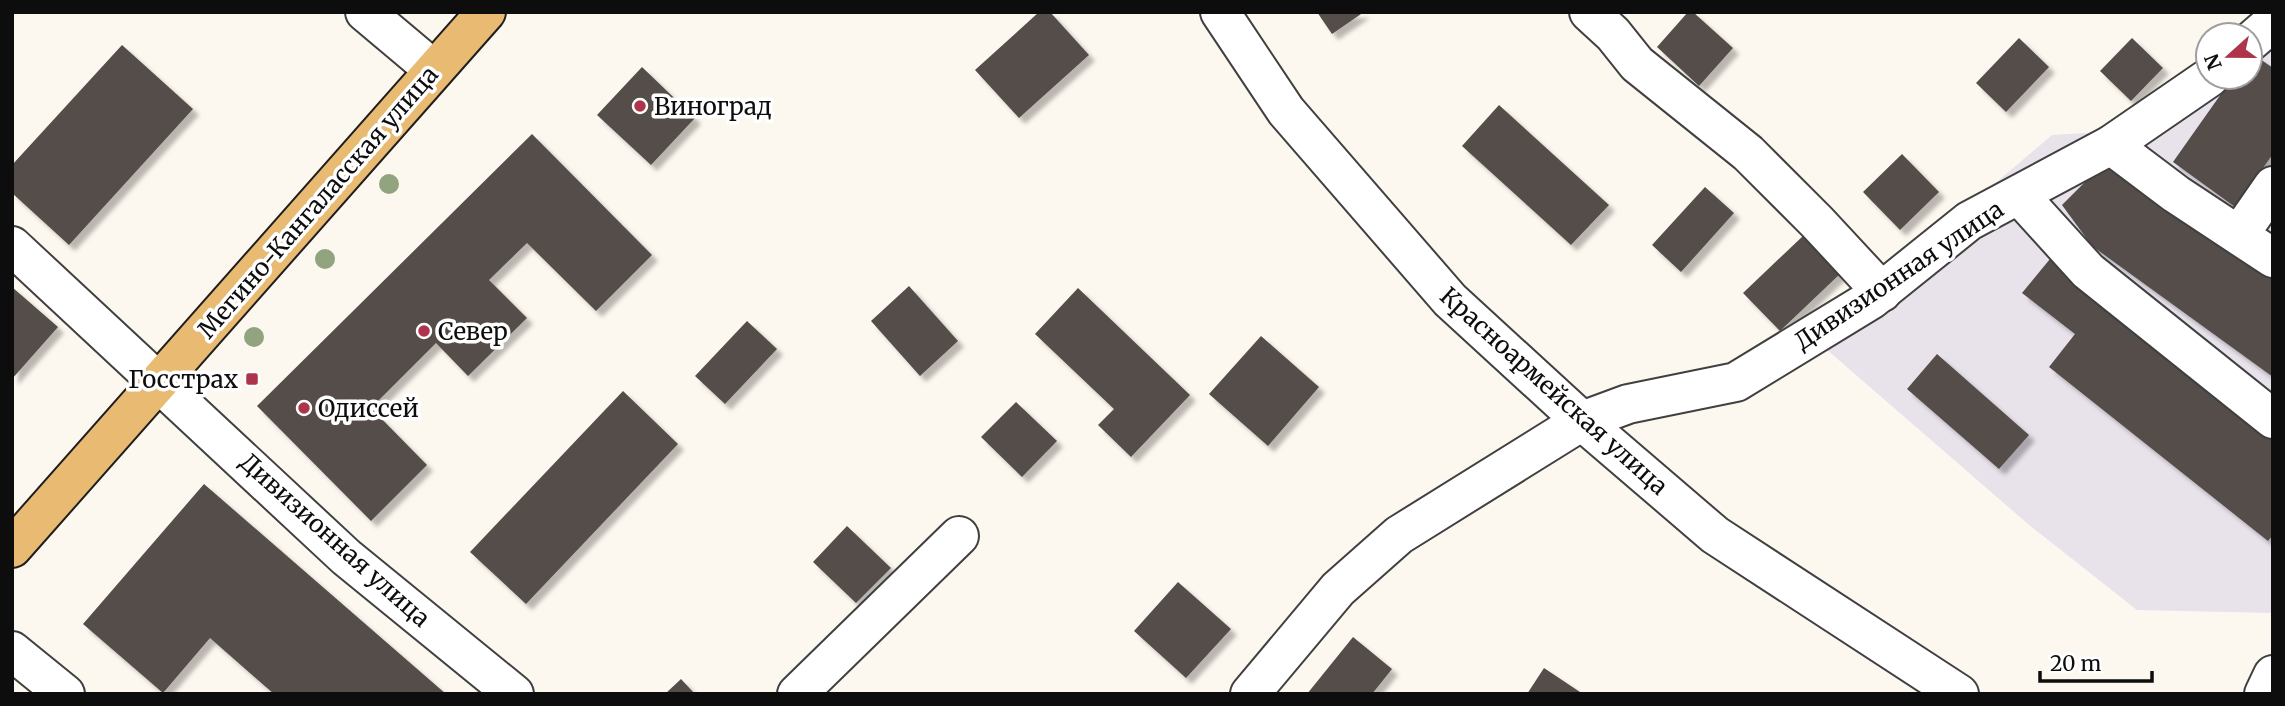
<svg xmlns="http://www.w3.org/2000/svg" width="2285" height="706" font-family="Merriweather,serif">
<defs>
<filter id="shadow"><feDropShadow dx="6" dy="6" stdDeviation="2" flood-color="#0004"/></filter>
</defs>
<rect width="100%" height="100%" fill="#fdf8ef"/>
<!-- industrial -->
<polygon fill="#e8e2eb" points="2254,12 2273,12 2273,613 2137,610 2028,524 1811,336 1887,261 1999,180 2052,135 2100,132 2208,54 2208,77 2250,77 2250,35 2232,35"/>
<!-- building -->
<g fill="#544d4a" filter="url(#shadow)">
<polygon points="1039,12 1050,12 1089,55 1019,118 975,70"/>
<polygon points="1317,12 1364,12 1332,34"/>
<polygon points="1688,12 1693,12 1733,48 1699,86 1657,47"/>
<polygon points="2019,38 2049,67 2006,112 1976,83"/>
<polygon points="2132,38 2163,68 2131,101 2100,71"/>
<polygon points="122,45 193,109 69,245 12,193 12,165"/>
<polygon points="2250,52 2273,68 2273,154 2235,207 2173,162 2233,77 2250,77"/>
<polygon points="642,67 695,118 651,165 597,115"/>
<polygon points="1499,105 1609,205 1571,245 1462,146"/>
<polygon points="532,134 652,255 596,311 527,243 489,280 527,318 468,376 436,343 371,408 427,465 371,521 257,406"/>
<polygon points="1902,154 1939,192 1900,230 1863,192"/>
<polygon points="2105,162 2273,272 2273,377 2092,246 2062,205"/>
<polygon points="1705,187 1734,213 1681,272 1652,245"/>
<polygon points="1804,235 1841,273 1780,331 1743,293"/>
<polygon points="2050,259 2273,436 2273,535 2268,541 2049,367 2075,334 2022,293"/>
<polygon points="909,286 958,341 920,376 871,321"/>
<polygon points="12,287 58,327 12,379"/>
<polygon points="1078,288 1190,395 1131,457 1098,425 1114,409 1035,334"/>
<polygon points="747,321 777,349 725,404 695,376"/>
<polygon points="1261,336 1319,387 1268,446 1209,394"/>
<polygon points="1937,354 2029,435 1999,469 1907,389"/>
<polygon points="623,391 678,444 526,604 470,552"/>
<polygon points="1016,402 1057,441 1022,477 981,437"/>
<polygon points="204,484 446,694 274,694 210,638 163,693 83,624"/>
<polygon points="847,526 891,568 856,603 813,562"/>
<polygon points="1178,582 1231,629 1186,678 1134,631"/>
<polygon points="1353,637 1392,669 1372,694 1307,694"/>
<polygon points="1544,668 1580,692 1579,694 1527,694"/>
<polygon points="681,679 695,694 665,694"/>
</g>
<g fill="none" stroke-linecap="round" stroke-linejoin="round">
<!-- minor casing -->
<g stroke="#404040" stroke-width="42">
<g id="minor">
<polyline points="365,12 434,70"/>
<polyline points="1220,12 1286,111 1450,300 1582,421 1715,535 1959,694"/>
<polyline points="1589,12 1613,34 1637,64 1748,153 1817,222 1882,292"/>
<polyline points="2250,42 2273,22"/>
<polyline points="2111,145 2176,194 2273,258"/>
<polyline points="2019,195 2088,271 2273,419"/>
<polyline points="2239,235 2273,186"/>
<polyline points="12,246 346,557 514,694"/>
<polyline points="12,651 65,694"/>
<polyline points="797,694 959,536"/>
<polyline points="1250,694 1338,589 1399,535 1582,421 1628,404 1736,382 1872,299 1969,221 2111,145 2210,77"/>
<polyline points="2264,694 2273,675"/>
</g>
</g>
<!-- major casing -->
<g stroke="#1e1e1e" stroke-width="42">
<polyline id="major" points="12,548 486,12"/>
</g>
<!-- minor -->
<use href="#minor" stroke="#fff" stroke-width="38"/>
<!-- major -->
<use href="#major" stroke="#e9ba72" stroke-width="38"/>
</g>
<!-- trees -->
<g fill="#91a37f">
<circle cx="389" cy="184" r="10"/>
<circle cx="325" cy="259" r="10"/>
<circle cx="254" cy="337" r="10"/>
</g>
<!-- markers -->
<g fill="#ae344c" stroke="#fff" stroke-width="2.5">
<circle cx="640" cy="106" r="7"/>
<circle cx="424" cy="331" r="7"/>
<rect x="245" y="372" width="14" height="14" rx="3.5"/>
<circle cx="304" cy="408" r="7"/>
</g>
<g text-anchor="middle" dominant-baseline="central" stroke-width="7" stroke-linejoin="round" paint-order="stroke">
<!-- poi labels -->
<g font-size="24" fill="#0d0d0d" stroke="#fff" text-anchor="start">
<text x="654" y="106">Виноград</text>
<text x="438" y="331">Север</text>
<text x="238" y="379" text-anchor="end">Госстрах</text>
<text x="318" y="408">Одиссей</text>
</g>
<!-- street labels -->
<g font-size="24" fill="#0d0d0d" stroke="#fff">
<text transform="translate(318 202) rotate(-49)">Мегино-Кангаласская улица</text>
<text transform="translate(1899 275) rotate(-34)">Дивизионная улица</text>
<text transform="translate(1554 391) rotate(42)">Красноармейская улица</text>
<text transform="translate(335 540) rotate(42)">Дивизионная улица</text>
</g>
</g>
<!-- border -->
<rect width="2285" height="706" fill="none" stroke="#0d0d0d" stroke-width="28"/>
<!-- north arrow -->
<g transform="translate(2229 56) rotate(249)"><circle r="33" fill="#ffffff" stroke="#9e9e9e" stroke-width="2"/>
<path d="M0-5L12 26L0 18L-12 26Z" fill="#ae344c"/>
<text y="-10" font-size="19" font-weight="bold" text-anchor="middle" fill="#0d0d0d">N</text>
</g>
<!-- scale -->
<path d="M2040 671v10h112v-10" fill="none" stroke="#0d0d0d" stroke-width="3.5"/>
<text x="2050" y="671" font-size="21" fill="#0d0d0d" stroke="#ffffff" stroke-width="5" paint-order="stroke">20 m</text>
</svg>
